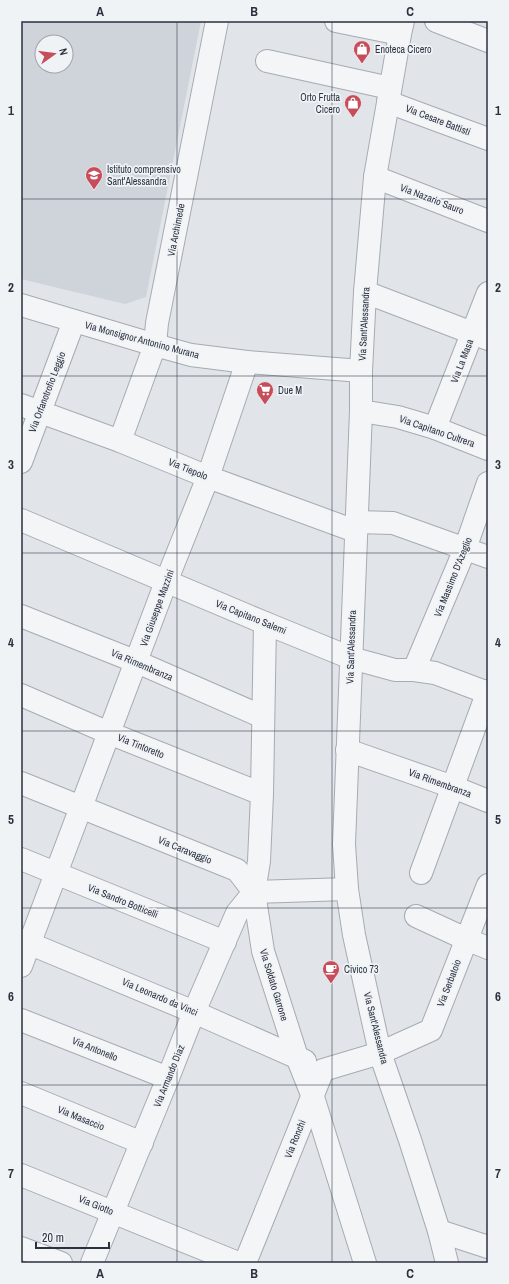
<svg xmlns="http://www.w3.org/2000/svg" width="509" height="1284" font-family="'Archivo Narrow',sans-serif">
<rect width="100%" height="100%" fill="#e1e4e9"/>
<!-- built -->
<path fill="#cfd3da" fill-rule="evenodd" d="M21,21H201L146,297L125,304L21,279ZM42,42H66V66H42Z"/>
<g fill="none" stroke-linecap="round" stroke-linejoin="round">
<!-- minor casing -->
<g stroke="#a6abb3" stroke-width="24">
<g id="minor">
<polyline points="336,21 400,34"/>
<polyline points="436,21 488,41"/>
<polyline points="267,61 390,88"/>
<polyline points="375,177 488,221"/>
<polyline points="365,292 488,339"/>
<polyline points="21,405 120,441 208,477 355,531"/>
<polyline points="361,411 398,417 435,428 488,449"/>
<polyline points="435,428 488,293"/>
<polyline points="120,441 155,345 157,323 217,21"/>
<polyline points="21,462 74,321"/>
<polyline points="21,520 265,623 351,658 395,670 414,670 435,673 488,693"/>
<polyline points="356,522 393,523 488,557"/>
<polyline points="21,616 137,662 263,717"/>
<polyline points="265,623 262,794 259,861 254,892 263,951 297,1057 313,1097 365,1263"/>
<polyline points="414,670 465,549 488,483"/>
<polyline points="21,695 109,733 262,794"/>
<polyline points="21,783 237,870 254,892"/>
<polyline points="21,859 225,942"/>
<polyline points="421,873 488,691"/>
<polyline points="254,892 347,889"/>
<polyline points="416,916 466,939 488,948"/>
<polyline points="21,940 194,1012 305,1061"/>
<polyline points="21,966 166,582 208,477 247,362"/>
<polyline points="21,1020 168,1078"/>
<polyline points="380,1053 431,1030 488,885"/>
<polyline points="21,1093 142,1143"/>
<polyline points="21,1175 238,1263"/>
<polyline points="439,1231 488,1247"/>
<polyline points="21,1248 61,1263"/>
<polyline points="92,1263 168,1078 194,1012 237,913 254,892"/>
</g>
</g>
<!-- tertiary casing -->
<g stroke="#a6abb3" stroke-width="24">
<g id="tertiary">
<polyline points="403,21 400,34 375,177 365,292 361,371 361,411 344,844 347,889 354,935 380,1053 410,1140 439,1231 447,1263"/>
<polyline points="388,102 488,139"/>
<polyline points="21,305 155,345 191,355 247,362 361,371"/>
<polyline points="347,750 453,787 488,801"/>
<polyline points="245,1263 323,1070 380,1053"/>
</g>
</g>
<!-- minor -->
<use href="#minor" stroke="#f3f5f7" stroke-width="22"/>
<!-- tertiary -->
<use href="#tertiary" stroke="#f3f5f7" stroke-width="22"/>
</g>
<!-- grid -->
<path fill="none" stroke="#2a313f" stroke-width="1" stroke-opacity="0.55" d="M177,21V1263M332,21V1263M21,199H488M21,376H488M21,553H488M21,731H488M21,908H488M21,1085H488"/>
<!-- icons -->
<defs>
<g id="shop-pin" transform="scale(0.9)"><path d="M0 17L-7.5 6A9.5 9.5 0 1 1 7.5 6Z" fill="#c64e5b" stroke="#f0f3f6"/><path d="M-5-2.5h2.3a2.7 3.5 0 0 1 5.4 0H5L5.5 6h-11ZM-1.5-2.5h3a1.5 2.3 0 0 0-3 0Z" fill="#fff"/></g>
<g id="school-pin" transform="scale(0.9)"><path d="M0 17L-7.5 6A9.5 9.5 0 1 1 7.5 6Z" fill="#c64e5b" stroke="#f0f3f6"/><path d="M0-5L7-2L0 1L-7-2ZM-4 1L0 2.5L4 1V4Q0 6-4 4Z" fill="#fff"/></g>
<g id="supermarket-pin" transform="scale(0.9)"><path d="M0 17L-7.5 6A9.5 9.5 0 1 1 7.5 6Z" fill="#c64e5b" stroke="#f0f3f6"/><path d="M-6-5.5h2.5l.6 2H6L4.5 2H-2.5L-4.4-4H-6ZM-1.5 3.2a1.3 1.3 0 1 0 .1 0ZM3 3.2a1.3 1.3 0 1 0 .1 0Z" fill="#fff"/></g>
<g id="cafe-pin" transform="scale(0.9)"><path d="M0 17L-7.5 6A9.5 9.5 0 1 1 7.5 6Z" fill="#c64e5b" stroke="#f0f3f6"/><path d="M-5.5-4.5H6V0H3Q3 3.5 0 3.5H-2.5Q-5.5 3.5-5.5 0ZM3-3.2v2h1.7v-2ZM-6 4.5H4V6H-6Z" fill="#fff"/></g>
</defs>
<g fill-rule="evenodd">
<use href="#shop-pin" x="362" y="49"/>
<use href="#shop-pin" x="353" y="103"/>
<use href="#school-pin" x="94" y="175"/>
<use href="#supermarket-pin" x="265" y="390"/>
<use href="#cafe-pin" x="331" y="969"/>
</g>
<g text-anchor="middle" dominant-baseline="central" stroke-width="3.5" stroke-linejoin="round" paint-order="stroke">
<!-- poi labels -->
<g font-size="10" fill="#2a313f" stroke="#f0f3f6" text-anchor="start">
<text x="375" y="49">Enoteca Cicero</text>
<text x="340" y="97" text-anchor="end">Orto Frutta<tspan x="340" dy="12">Cicero</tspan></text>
<text x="107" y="169">Istituto comprensivo<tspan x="107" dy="12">Sant'Alessandra</tspan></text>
<text x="278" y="390">Due M</text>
<text x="344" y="969">Civico 73</text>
</g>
<!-- street labels -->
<g font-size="10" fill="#2a313f" stroke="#f0f3f6">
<text transform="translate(438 120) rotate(21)">Via Cesare Battisti</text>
<text transform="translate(432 199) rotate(21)">Via Nazario Sauro</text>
<text transform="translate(176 230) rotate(-79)">Via Archimede</text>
<text transform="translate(364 324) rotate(-87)">Via Sant'Alessandra</text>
<text transform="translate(142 340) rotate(15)">Via Monsignor Antonino Murana</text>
<text transform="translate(462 361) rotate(-69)">Via La Masa</text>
<text transform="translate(47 392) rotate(-69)">Via Orfanotrofio Leggio</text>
<text transform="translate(437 431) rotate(19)">Via Capitano Cultrera</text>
<text transform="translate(188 469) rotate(22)">Via Tiepolo</text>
<text transform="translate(453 577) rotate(-68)">Via Massimo D'Azeglio</text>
<text transform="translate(157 608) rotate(-70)">Via Giuseppe Mazzini</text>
<text transform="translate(251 617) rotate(22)">Via Capitano Salemi</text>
<text transform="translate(351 647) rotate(-88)">Via Sant'Alessandra</text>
<text transform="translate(142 665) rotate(23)">Via Rimembranza</text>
<text transform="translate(141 746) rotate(22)">Via Tintoretto</text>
<text transform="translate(440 783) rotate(20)">Via Rimembranza</text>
<text transform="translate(185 850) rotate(22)">Via Caravaggio</text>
<text transform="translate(123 901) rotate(22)">Via Sandro Botticelli</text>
<text transform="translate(449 983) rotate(-69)">Via Serbatoio</text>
<text transform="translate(274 985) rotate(73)">Via Soldato Garrone</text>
<text transform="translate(160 997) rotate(23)">Via Leonardo da Vinci</text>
<text transform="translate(376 1028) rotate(76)">Via Sant'Alessandra</text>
<text transform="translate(95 1049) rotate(22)">Via Antonello</text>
<text transform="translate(169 1076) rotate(-68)">Via Armando Diaz</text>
<text transform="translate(81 1118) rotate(22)">Via Masaccio</text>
<text transform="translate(295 1139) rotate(-68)">Via Ronchi</text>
<text transform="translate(96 1205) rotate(22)">Via Giotto</text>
</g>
</g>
<!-- border -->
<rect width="509" height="1284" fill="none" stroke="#f0f3f6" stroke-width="44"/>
<!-- north arrow -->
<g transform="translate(54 54) rotate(76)"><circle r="19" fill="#f0f3f6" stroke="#a1a5ad"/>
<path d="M0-3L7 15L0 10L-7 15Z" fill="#c64e5b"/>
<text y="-6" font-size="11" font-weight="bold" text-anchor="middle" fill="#2a313f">N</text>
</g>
<!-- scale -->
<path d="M36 1242v6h73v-6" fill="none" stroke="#2a313f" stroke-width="2"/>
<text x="42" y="1242" font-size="12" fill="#2a313f" stroke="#f0f3f6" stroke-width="3" paint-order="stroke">20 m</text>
<rect x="22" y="22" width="465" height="1240" fill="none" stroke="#2a313f" stroke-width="1.5"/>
<g font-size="13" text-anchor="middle" font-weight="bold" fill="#2a313f">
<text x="100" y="16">A</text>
<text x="254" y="16">B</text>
<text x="410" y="16">C</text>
<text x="11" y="115">1</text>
<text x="498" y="115">1</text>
<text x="11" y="292">2</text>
<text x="498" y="292">2</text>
<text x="11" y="469">3</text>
<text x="498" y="469">3</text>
<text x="11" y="647">4</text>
<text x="498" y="647">4</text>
<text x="11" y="824">5</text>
<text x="498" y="824">5</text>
<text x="11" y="1001">6</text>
<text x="498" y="1001">6</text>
<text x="11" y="1178">7</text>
<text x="498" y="1178">7</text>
<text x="100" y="1278">A</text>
<text x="254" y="1278">B</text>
<text x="410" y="1278">C</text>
</g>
</svg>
